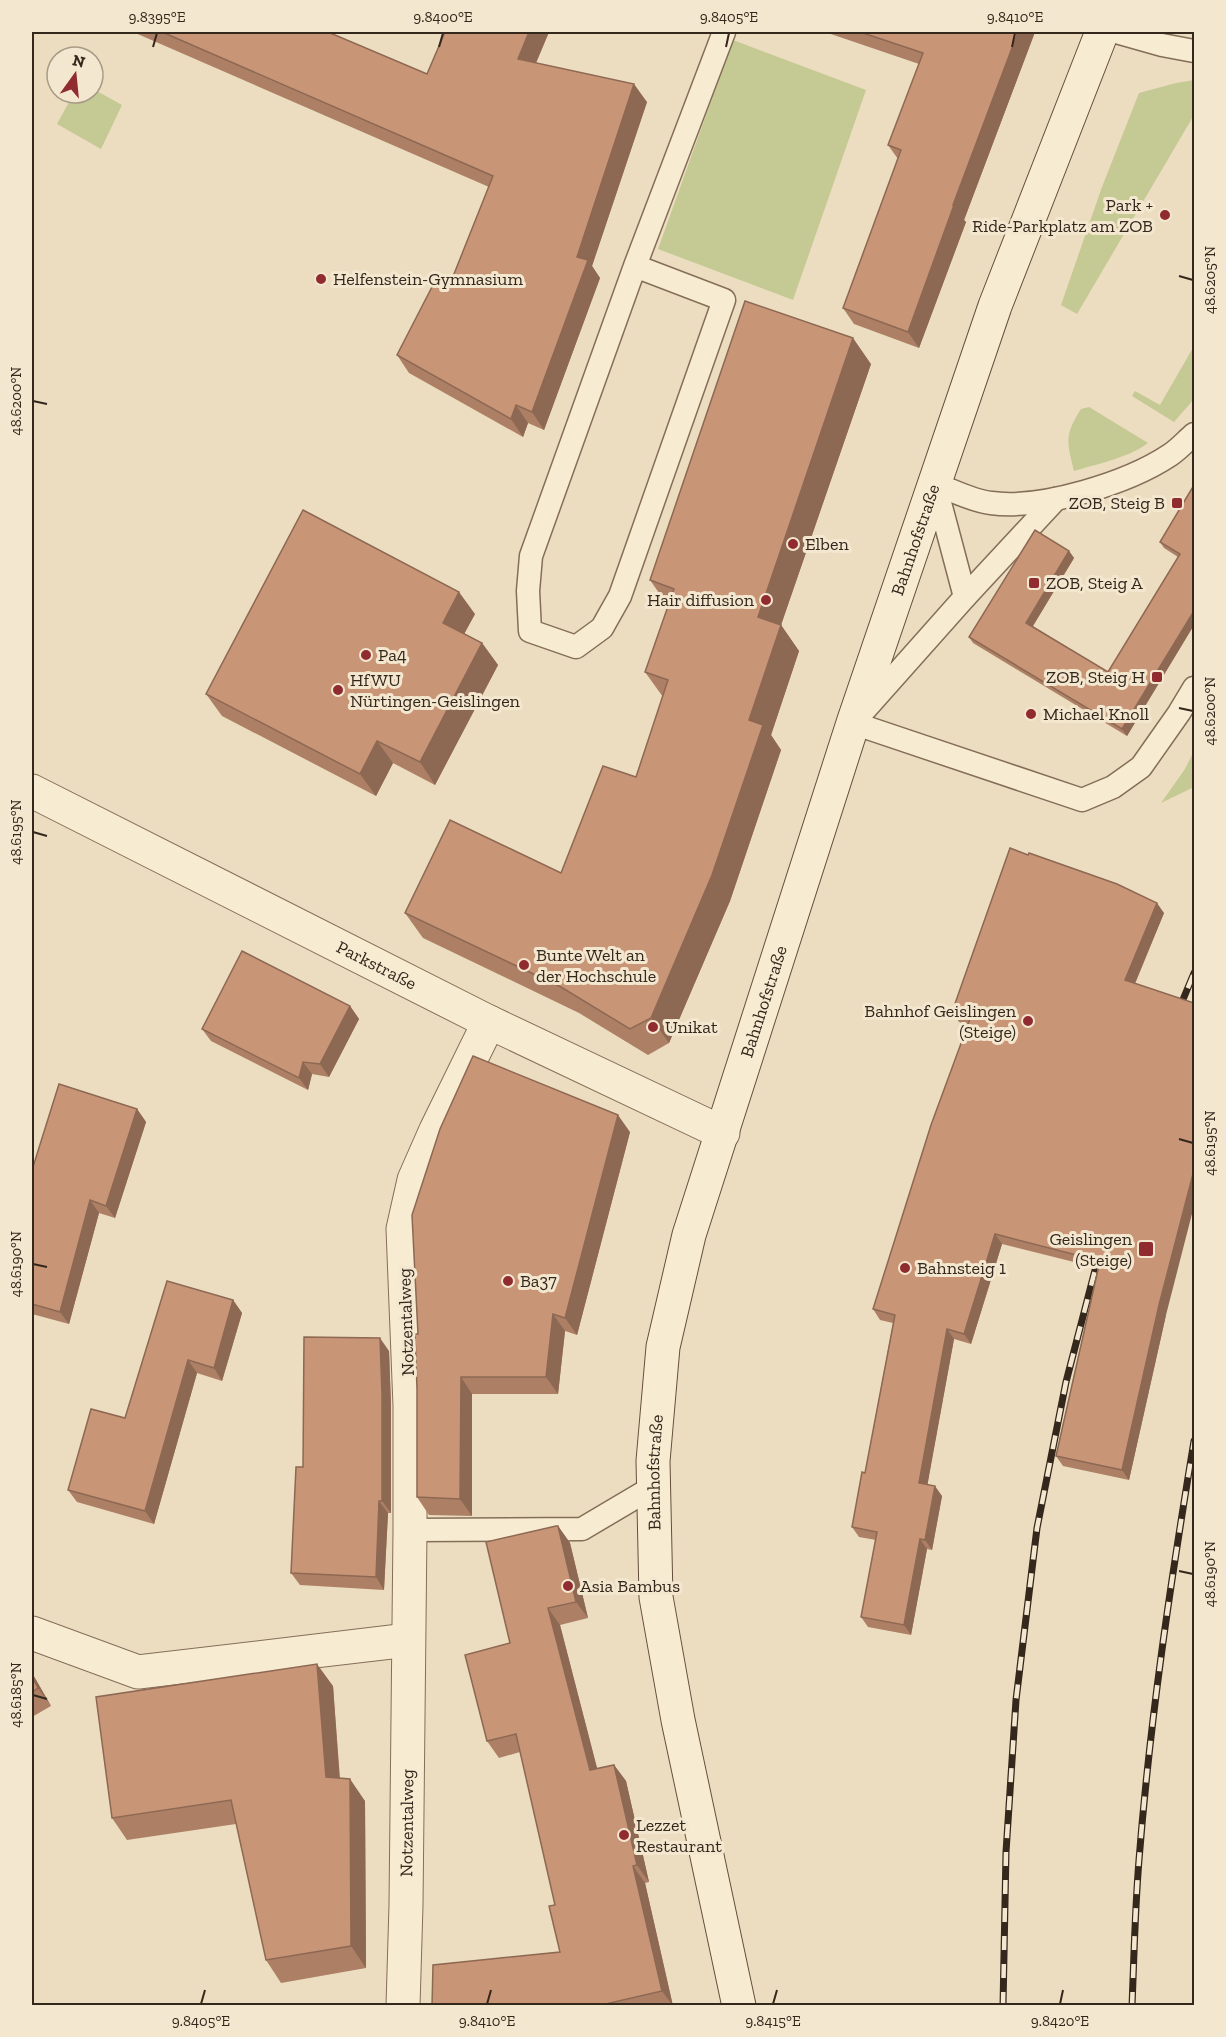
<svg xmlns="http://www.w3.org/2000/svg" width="1226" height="2037" font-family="'Zilla Slab',serif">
<rect width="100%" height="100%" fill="#ecddc0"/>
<!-- green -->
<g fill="#c5c994">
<polygon points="733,40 866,90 793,300 658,249"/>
<polygon points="1194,80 1194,115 1077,314 1061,305 1102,187 1139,93 1176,83"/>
<polygon points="93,89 122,105 101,149 57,124 74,93 93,93"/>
<polygon points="1194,346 1194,399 1174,422 1132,396 1135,391 1160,405"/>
<path d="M1089,407L1148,443C1128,458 1097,464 1074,471C1067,441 1064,436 1081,409Z"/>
<polygon points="1194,751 1194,787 1161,803 1185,769"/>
</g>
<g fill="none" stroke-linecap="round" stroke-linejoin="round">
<!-- lane casing -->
<g stroke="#846e58" stroke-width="25">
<g id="lane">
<polyline points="1116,32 1162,45 1194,51"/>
<polyline points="635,266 724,300 620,596 602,628 576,647 530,631 528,591 531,556 635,266 724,32"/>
<path d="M935,484C952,490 972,501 991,503C1041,510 1128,483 1170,455C1179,449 1186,441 1194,434"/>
<polyline points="935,484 965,597"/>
<polyline points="1056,499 965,597 853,723 1082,800 1113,787 1141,767 1179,713 1194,688"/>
<polyline points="410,1530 582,1529 653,1487"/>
</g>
</g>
<!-- street casing -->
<g stroke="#846e58" stroke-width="35">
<g id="street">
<path id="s1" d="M32,791L489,1022L723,1133"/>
<polyline points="32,1633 138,1672 408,1640"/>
<path id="s2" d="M403,2006L406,1905L410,1530V1406L403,1229L414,1180L436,1130L489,1022"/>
</g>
</g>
<!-- secondary casing -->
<g stroke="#654f3c" stroke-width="35">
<g id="secondary">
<path id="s3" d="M739,2006L678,1720L656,1597L653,1461L663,1347L689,1235L853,723L995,306L1102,32"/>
</g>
</g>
<!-- lane -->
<use href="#lane" stroke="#f7ebd2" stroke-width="22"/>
<!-- street -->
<use href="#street" stroke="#f7ebd2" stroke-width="33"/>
<!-- secondary -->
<use href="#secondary" stroke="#f7ebd2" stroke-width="33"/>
<!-- rail casing -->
<g stroke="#34271c" stroke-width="7">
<g id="rail">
<polyline points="1177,1014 1194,973"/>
<polyline points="1003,2006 1006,1852 1016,1700 1037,1528 1066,1382 1100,1251"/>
<path d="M1132,2006C1134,1957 1135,1908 1139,1860C1150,1719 1171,1580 1194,1441"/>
</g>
</g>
<!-- rail -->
<use href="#rail" stroke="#f4e7cf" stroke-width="4.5" stroke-dasharray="14" stroke-linecap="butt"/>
</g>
<!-- wall -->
<g fill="#ad8066">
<polygon points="133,32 328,32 427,74 445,32 549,32 536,63 647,102 592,266 600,278 544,430 528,423 523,437 409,373 397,355 450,284 489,187"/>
<polygon points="825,32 1035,32 964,220 966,222 919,348 854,324 843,308 898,159 888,145 919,64"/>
<polygon points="871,364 781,625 799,651 771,735 781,750 730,901 669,1043 648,1055 579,1013 423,938 405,913 561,873 636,777 663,697 645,672 668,606 650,580"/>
<polygon points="1194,485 1194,625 1127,736 973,643 969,637 1069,551 1074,558 1033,626 1108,672 1178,557 1164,548 1160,542"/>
<polygon points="475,614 464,634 482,643 498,665 435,785 393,763 376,796 222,716 206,694"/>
<polygon points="1164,913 1135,984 1166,1315 1129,1480 1063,1466 1056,1456 1098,1268 1002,1244 971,1344 954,1339 927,1485 942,1496 932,1550 927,1549 911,1635 868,1627 861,1617 876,1540 859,1537 852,1527 865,1473 893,1323 880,1320 873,1309 967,1025 959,1022 952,1012"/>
<polygon points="350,1006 359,1019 329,1077 312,1074 308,1090 211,1041 202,1029"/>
<polygon points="137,1109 146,1122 115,1218 99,1213 69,1324 32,1314 32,1170"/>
<polygon points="630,1132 577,1335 565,1331 558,1394 472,1394 472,1516 429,1515 417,1497 418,1334"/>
<polygon points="233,1300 242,1313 222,1381 197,1373 154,1524 77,1502 68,1490 125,1418"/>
<polygon points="389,1351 391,1406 391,1513 388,1513 384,1590 300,1585 291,1573 303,1467"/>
<polygon points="558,1526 570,1543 588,1618 560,1625 597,1769 614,1765 626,1781 649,1882 645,1883 673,2006 432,2006 560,1952 555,1905 520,1752 499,1758 487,1741 510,1643"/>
<polygon points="32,1673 51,1706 32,1717"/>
<polygon points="333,1686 340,1778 365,1801 366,1968 281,1983 266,1960 236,1824 127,1840 112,1818"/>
</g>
<!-- shaded-wall -->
<g fill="#8d6853">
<polygon points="529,32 549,32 530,77 518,59"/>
<polygon points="1018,32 1035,32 964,220 966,222 919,348 908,332 953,205"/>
<polygon points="634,84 647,102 592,266 600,278 544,430 532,412 577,257"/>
<polygon points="853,338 871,364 781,625 799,651 771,735 781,750 730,901 669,1043 651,1018 749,720 758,617"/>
<polygon points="516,405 528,423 523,437 511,419"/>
<polygon points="1069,551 1074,558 1031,629 1026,623"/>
<polygon points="459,592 475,614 458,645 443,623"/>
<polygon points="1194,611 1194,625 1127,736 1122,729"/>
<polygon points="482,643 498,665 435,785 420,762"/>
<polygon points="377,741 393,763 376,796 360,774"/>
<polygon points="1157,903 1164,913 1132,990 1125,980"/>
<polygon points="350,1006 359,1019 329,1077 320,1064"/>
<polygon points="303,1062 312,1074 308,1090 299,1078"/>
<polygon points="137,1109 146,1122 115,1218 106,1206"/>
<polygon points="618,1115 630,1132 577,1335 565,1318"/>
<polygon points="1194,1170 1194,1206 1166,1315 1129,1480 1122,1470 1159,1305"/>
<polygon points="90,1200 99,1213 69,1324 60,1312"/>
<polygon points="995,1234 1002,1244 971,1344 964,1334"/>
<polygon points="233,1300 242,1313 222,1381 214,1368"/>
<polygon points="553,1314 565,1331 558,1394 546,1377"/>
<polygon points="947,1329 954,1339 926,1493 919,1483"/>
<polygon points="380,1338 389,1351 391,1406 391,1513 382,1501"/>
<polygon points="188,1360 197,1373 154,1524 145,1511"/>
<polygon points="461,1377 472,1394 472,1516 460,1499"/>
<polygon points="935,1486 942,1496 932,1550 925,1540"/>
<polygon points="379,1501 388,1513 384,1590 376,1577"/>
<polygon points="558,1526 570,1543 588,1618 576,1602"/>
<polygon points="920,1539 927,1549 911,1635 904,1625"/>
<polygon points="548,1608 560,1625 602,1787 590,1770"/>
<polygon points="317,1664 333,1686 341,1799 326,1777"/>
<polygon points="32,1673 51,1706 38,1688 32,1677"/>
<polygon points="614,1765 626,1781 649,1882 637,1865"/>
<polygon points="350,1779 365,1801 366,1968 351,1946"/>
<polygon points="633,1866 645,1883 673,2006 662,1991"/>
</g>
<!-- building -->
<g fill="#c99577" stroke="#8d6853" stroke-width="1.5">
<polygon points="162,32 328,32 427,74 445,32 529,32 518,59 634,84 577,257 588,260 532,412 516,405 511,419 397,355 435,281 450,284 493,176"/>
<polygon points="860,32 1018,32 953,205 954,205 908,332 843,308 901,150 888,145 923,53"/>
<polygon points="745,301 853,338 758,617 781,625 749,720 763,725 712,875 651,1018 630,1029 561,987 405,913 450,820 561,873 603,766 636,777 668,680 645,672 674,589 650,580"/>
<polygon points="1194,485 1194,611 1122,729 969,637 1035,530 1069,551 1026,623 1108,672 1180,554 1160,542"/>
<polygon points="303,510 459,592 443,623 482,643 420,762 377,741 360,774 206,694"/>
<polygon points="1010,848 1028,855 1029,853 1117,884 1157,903 1125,980 1194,1003 1194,1170 1159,1305 1122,1470 1056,1456 1100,1261 995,1234 964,1334 947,1329 919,1483 935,1486 925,1540 920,1539 904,1625 861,1617 877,1532 852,1527 862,1472 865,1473 895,1315 873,1309 931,1125 970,1019 952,1012"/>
<polygon points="242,951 350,1006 320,1064 303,1062 299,1078 202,1029"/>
<polygon points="473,1056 618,1115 565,1318 553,1314 546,1377 461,1377 460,1499 417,1497 417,1389 415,1334 418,1334 412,1215 440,1129"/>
<polygon points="59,1084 137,1109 106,1206 90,1200 60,1312 32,1304 32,1170"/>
<polygon points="167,1281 233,1300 214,1368 188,1360 145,1511 68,1490 91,1409 125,1418"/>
<polygon points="304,1337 380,1338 382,1394 382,1501 379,1501 376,1577 291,1573 296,1467 303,1467"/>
<polygon points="556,1526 558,1526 576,1602 548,1608 590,1770 614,1765 637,1865 633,1866 662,1991 597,2006 432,2006 433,1965 560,1952 549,1906 555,1905 516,1734 487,1741 465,1655 510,1643 486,1542"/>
<polygon points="317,1664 326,1777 350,1779 351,1946 266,1960 231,1800 112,1818 96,1697"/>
<polygon points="32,1677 38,1688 32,1692"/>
</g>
<!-- ticks -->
<path fill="none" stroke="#34271c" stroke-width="2" d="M153,47L157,33M439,47L443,33M726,47L729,33M1012,47L1015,33M1179,276L1193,280M33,401L47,404M1179,708L1193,711M33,832L47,836M1179,1139L1193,1143M33,1264L47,1267M1179,1571L1193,1574M33,1695L47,1699M201,2004L205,1990M487,2004L491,1990M773,2004L777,1990M1060,2004L1063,1990"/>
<!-- markers -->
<g fill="#902b30" stroke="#f4e7cf" stroke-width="2">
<circle cx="1165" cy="215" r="6"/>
<circle cx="321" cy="279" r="6"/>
<rect x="1171" y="497" width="12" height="12" rx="3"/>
<circle cx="793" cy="544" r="6"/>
<rect x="1028" y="577" width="12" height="12" rx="3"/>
<circle cx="766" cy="600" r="6"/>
<circle cx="366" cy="655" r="6"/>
<rect x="1151" y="671" width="12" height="12" rx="3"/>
<circle cx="338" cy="690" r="6"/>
<circle cx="1031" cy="714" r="6"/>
<circle cx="524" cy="965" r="6"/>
<circle cx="1028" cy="1021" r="6"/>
<circle cx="653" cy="1027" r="6"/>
<rect x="1138" y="1241" width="16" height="16" rx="3"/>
<circle cx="905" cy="1268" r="6"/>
<circle cx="508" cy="1281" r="6"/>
<circle cx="568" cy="1586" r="6"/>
<circle cx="624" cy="1835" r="6"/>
</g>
<g text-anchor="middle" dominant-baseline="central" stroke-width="6" stroke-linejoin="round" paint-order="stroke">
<!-- poi labels -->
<g font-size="18" fill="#34271c" stroke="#f4e7cf" text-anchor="start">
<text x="1153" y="205" text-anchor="end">Park +<tspan x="1153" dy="21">Ride-Parkplatz am ZOB</tspan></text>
<text x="333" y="279">Helfenstein-Gymnasium</text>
<text x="1165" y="503" text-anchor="end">ZOB, Steig B</text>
<text x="805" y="544">Elben</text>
<text x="1046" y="583">ZOB, Steig A</text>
<text x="754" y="600" text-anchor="end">Hair diffusion</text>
<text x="378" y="655">Pa4</text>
<text x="1145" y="677" text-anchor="end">ZOB, Steig H</text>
<text x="350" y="680">HfWU<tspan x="350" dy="21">Nürtingen-Geislingen</tspan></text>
<text x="1043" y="714">Michael Knoll</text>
<text x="536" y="955">Bunte Welt an<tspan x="536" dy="21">der Hochschule</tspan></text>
<text x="1016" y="1011" text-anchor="end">Bahnhof Geislingen<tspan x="1016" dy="21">(Steige)</tspan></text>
<text x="665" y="1027">Unikat</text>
<text x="1132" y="1239" text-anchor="end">Geislingen<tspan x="1132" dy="21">(Steige)</tspan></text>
<text x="917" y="1268">Bahnsteig 1</text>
<text x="520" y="1281">Ba37</text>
<text x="580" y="1586">Asia Bambus</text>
<text x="636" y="1825">Lezzet<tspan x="636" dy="21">Restaurant</tspan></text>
</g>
<!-- street labels -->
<g font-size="18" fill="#34271c" stroke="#f4e7cf">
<text stroke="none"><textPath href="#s3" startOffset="1514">Bahnhofstraße</textPath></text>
<text stroke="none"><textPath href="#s1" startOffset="386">Parkstraße</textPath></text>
<text stroke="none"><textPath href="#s3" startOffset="1028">Bahnhofstraße</textPath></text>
<text transform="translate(406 1322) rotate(-92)">Notzentalweg</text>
<text stroke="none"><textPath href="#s3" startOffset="542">Bahnhofstraße</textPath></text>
<text stroke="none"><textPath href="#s2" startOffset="183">Notzentalweg</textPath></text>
</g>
</g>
<!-- border -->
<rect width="1226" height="2037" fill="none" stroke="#f4e7cf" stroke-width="66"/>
<!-- north arrow -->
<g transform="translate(75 75) rotate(15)"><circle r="28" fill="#f4e7cf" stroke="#a79a87" stroke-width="1.5"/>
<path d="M0-4.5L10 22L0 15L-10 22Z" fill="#902b30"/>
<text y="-9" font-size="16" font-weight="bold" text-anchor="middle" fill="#34271c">N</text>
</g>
<rect x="33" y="33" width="1160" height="1971" fill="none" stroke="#34271c" stroke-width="2"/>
<g font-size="15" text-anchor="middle" fill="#34271c">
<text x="157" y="22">9.8395°E</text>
<text x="443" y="22">9.8400°E</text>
<text x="729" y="22">9.8405°E</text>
<text x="1015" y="22">9.8410°E</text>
<text transform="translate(1210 280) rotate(-90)" y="5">48.6205°N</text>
<text transform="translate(16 401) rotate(-90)" y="5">48.6200°N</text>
<text transform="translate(1210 711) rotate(-90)" y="5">48.6200°N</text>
<text transform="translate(16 832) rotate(-90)" y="5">48.6195°N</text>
<text transform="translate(1210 1143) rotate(-90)" y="5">48.6195°N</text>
<text transform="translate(16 1264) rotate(-90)" y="5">48.6190°N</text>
<text transform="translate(1210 1574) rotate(-90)" y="5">48.6190°N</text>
<text transform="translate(16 1695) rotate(-90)" y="5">48.6185°N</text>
<text x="201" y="2026">9.8405°E</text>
<text x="487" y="2026">9.8410°E</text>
<text x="773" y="2026">9.8415°E</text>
<text x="1060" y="2026">9.8420°E</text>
</g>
</svg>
